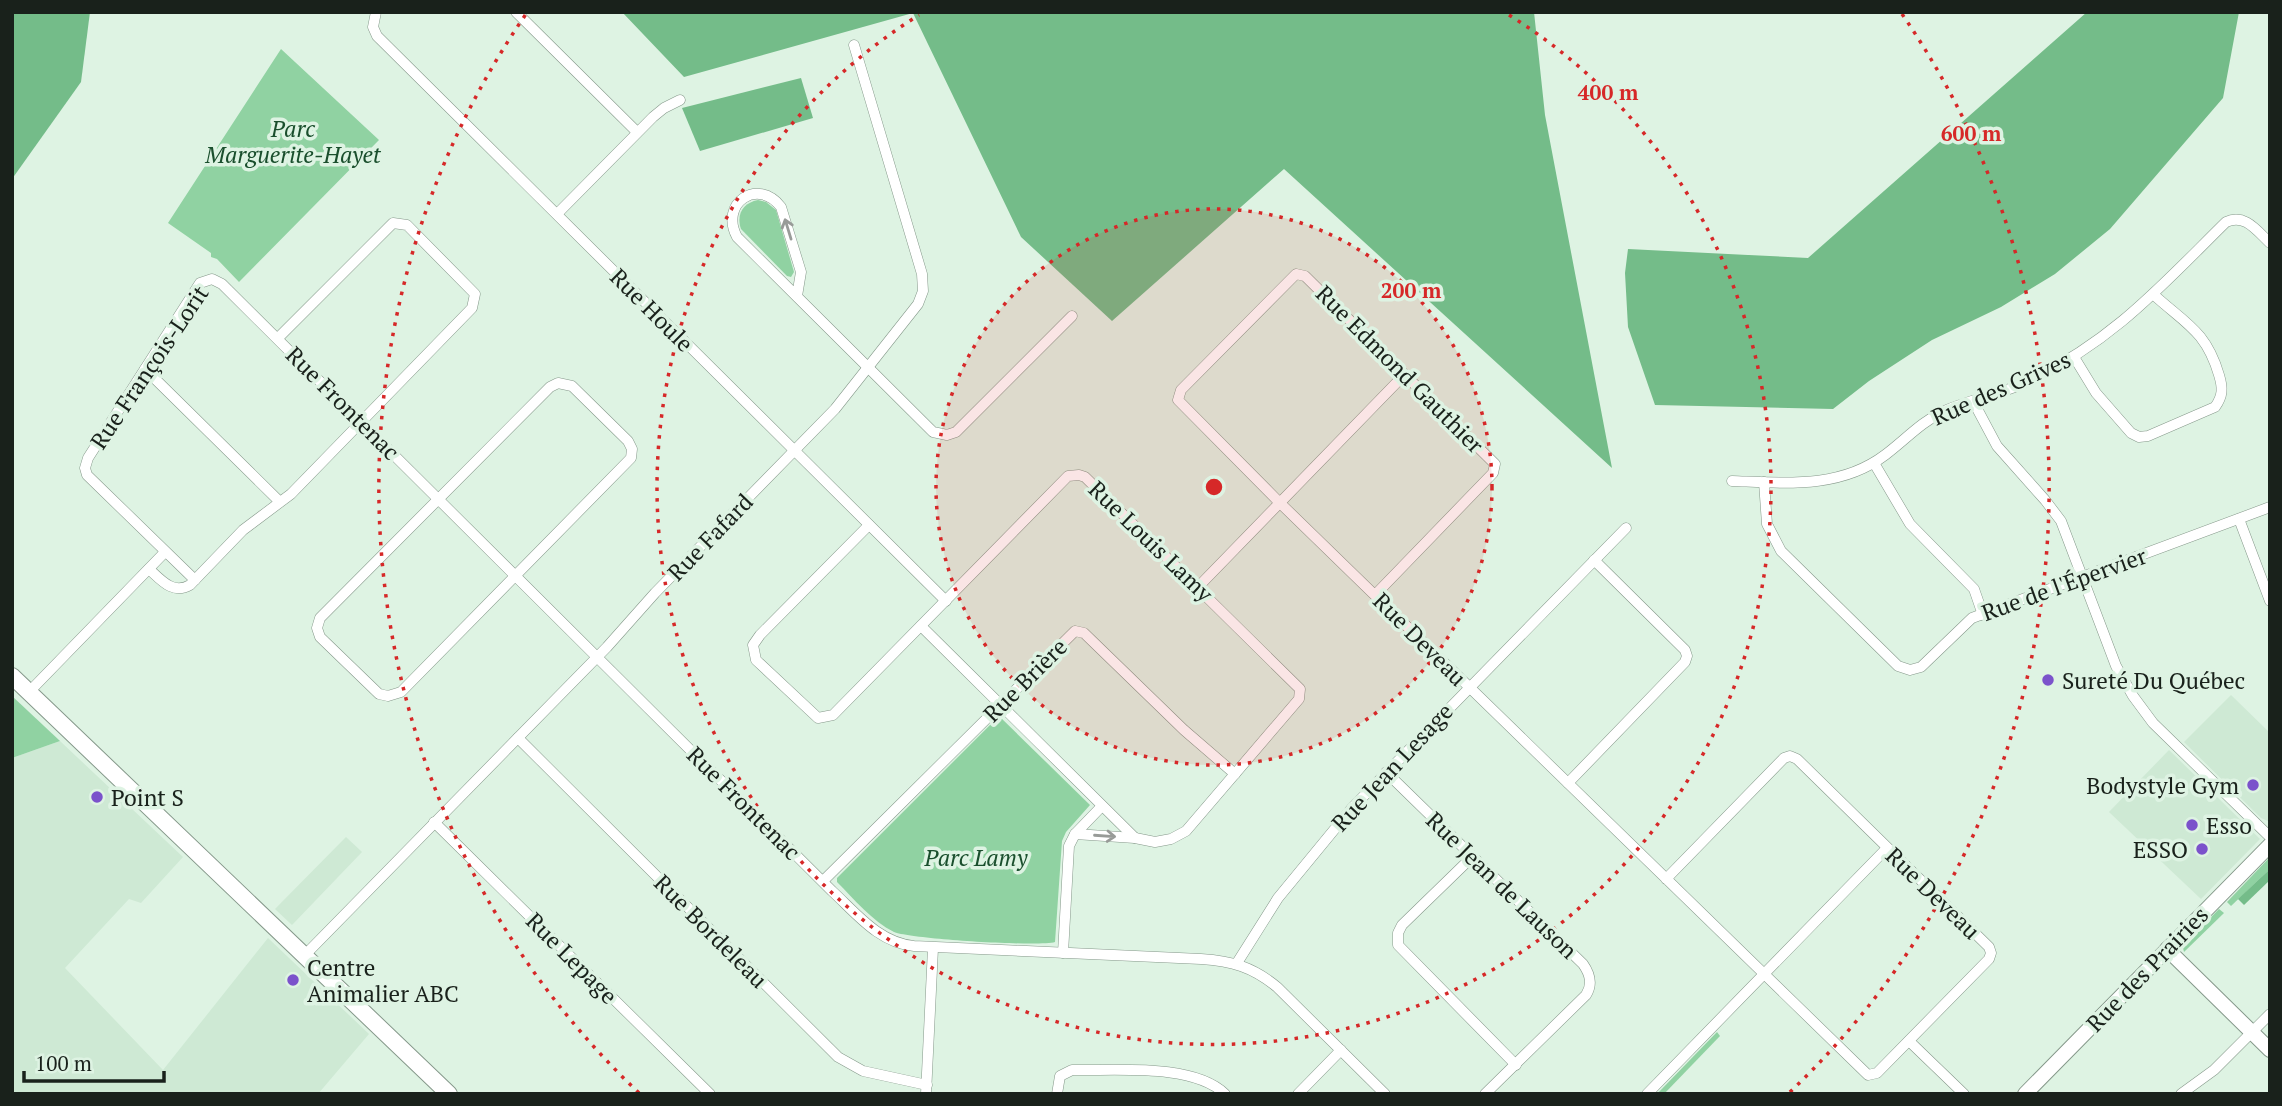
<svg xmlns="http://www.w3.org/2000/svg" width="2282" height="1106" font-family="'PT Serif',serif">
<rect width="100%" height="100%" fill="#def3e3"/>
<!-- built -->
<g fill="#cee9d4">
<polygon points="2231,695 2270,733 2270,822 2261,818 2184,742"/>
<polygon points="60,741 183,857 141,903 129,899 65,968 163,1070 268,938 369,1034 318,1094 12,1094 12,758"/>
<polygon points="2169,750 2260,839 2201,899 2109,812"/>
<polygon points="346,837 362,852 292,925 275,909"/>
</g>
<!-- green -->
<g fill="#90d2a2">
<polygon points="281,49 379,140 239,282 217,259 211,257 211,253 168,223"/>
<path d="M758,200L766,202L776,210L794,272L791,277L787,276L741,229C736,214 743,203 758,200Z"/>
<polygon points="12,696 60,741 12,758"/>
<path d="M999,716L1090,805L1066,832L1062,841L1055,942C1038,947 911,939 894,932C872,921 854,899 837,882V878Z"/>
<polygon points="2270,857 2270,869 2231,906 2227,902"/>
<polygon points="2219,909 2224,913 2184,952 2183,948 2185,944"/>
<polygon points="1717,1032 1720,1036 1664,1094 1657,1094"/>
</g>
<!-- forest -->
<g fill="#74bc89">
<polygon points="12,12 90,12 81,82 12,179"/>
<polygon points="622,12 1534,12 1545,115 1612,468 1284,169 1112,321 1021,237 913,13 684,77"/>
<polygon points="2087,12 2239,12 2223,98 2110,229 2055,274 2001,307 1932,340 1869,381 1833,409 1655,405 1628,327 1625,273 1628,249 1808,258"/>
<polygon points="801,78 813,118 700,151 682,108"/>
<polygon points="2270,869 2270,880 2244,905 2238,899"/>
</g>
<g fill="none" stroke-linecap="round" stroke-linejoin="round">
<!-- street casing -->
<g stroke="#85988a" stroke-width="11">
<g id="street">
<polyline points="376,12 373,27 377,36 946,601"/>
<polyline points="516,12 637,132"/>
<polyline points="557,214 653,117 664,108 680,100"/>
<path d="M797,296L801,272L781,207C758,177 719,203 737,237L933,432L947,435L956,432L1072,316"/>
<path d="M2074,357L2096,393L2131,433L2139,437L2148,436L2215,407C2223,396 2223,388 2219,375C2206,331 2186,324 2154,295"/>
<polyline points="145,369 279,501"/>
<polygon points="558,383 572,386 628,441 632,449 631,458 401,692 388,696 379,694 320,637 317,628 320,618 550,387"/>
<polyline points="1973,401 1997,446 2045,500 2061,521 2116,666 2133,696 2153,723 2270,837"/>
<polyline points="1874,463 1910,524 1974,589 1983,615"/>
<path d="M1732,481C1785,483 1840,489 1885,455C1905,440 1921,422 1944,411C1972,399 2002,394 2029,381C2114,340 2161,286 2226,222C2245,213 2257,231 2270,243"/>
<polyline points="1764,482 1767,524 1781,551 1898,666 1910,670 1921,667 1972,618 2270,507"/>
<polyline points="2239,519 2270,601"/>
<polyline points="869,525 760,635 753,645 756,660 818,718 833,715 1068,476 1079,475 1085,477 1300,689 1299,699 1186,831 1171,839 1155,842 1135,838 1075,834"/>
<path d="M149,569C161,580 173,595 190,585L243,530L291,494L472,308L475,294L407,225L393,223L278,338"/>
<path d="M195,580L87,475L85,468L88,458L200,283L212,279L222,284L832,891C856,913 879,943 914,946L1201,959C1232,961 1253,967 1277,987L1385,1094"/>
<polyline points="1198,587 1404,375"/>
<polyline points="1375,595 1493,473 1495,464 1305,276 1296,274 1181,390 1178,400 1279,502 1868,1075 1877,1073 1989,959 1991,953 1989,947 1797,759 1790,756 1784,758 1666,879"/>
<polyline points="921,626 1135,838"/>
<polyline points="29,692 165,552"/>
<polyline points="518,738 838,1057 863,1071 927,1085"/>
<path d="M1386,772L1583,964C1590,974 1593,984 1586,995L1485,1094"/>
<polyline points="1568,783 1685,662 1687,656 1685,650 1594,560"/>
<polyline points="434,822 710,1094"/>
<polyline points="1472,857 1402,925 1398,933 1398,945 1516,1065"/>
<polyline points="823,881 1075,631 1084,633 1184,730 1235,774"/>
<polyline points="1063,953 1069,846 1075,834 1102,806"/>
<polyline points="305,955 607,647 655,593 835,409 918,304 923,291 922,274 854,45"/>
<polyline points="1237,963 1278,898 1352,808 1626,528"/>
<polyline points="1909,1041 1964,1094"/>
<polyline points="926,1094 933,948"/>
<path d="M1057,1094L1060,1076L1072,1070C1116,1071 1193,1063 1225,1094"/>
<polyline points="1298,1094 1341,1050"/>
<polyline points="1647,1094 1887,848"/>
<polyline points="2181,1094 2214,1070 2270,1014"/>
</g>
</g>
<!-- secondary casing -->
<g stroke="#85988a" stroke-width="16">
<g id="secondary">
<polyline points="2167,949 2270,1050"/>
<polyline points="2025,1094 2270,845"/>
</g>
</g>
<!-- primary casing -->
<g stroke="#85988a" stroke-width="18">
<polyline id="primary" points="12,676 449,1094"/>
</g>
<!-- street -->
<use href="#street" stroke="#fff" stroke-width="10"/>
<!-- secondary -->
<use href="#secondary" stroke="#fff" stroke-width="14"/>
<!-- primary -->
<use href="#primary" stroke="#fff" stroke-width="16"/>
</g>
<!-- one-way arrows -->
<defs><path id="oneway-shaft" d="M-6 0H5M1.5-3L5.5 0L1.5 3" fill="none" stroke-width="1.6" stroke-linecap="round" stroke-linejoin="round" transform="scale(1.75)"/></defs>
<g stroke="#989b98">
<use href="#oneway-shaft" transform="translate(788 229) rotate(-107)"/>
<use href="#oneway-shaft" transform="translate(1105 836) rotate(4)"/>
</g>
<!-- distance rings -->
<circle cx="1214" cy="487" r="278" fill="#d62828" fill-opacity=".12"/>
<g fill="none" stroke="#d62828" stroke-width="3.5" stroke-dasharray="3.5 7">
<circle cx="1214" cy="487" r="278"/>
<path d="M1509 15A557 557 0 1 1 919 15"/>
<path d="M639 1093A835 835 0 0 1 526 14M1902 14A835 835 0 0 1 1789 1093"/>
</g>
<!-- markers -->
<g fill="#7b52cb" stroke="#def3e3" stroke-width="2.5">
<circle cx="2048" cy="680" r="7"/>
<circle cx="2253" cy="785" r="7"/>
<circle cx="97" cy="797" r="7"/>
<circle cx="2192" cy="825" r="7"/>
<circle cx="2202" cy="849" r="7"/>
<circle cx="293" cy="980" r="7"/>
</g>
<g text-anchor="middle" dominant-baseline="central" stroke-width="7" stroke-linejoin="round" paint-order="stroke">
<!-- park labels -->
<g font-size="23" font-style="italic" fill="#1a4f2d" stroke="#def3e3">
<text x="293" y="128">Parc<tspan x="293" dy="26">Marguerite-Hayet</tspan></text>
<text x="976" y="857">Parc Lamy</text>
</g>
<!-- street labels -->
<g font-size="23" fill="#19211b" stroke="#def3e3">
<text transform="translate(652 310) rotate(45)">Rue Houle</text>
<text transform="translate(149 367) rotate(-56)">Rue François-Lorit</text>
<text transform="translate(1400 369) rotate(45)">Rue Edmond Gauthier</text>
<text transform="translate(2001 388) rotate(-24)">Rue des Grives</text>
<text transform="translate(343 403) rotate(45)">Rue Frontenac</text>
<text transform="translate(710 537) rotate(-46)">Rue Fafard</text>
<text transform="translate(1151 541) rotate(44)">Rue Louis Lamy</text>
<text transform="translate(2064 584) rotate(-20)">Rue de l'Épervier</text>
<text transform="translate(1420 639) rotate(45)">Rue Deveau</text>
<text transform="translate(1025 680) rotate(-45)">Rue Brière</text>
<text transform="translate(1392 767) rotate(-47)">Rue Jean Lesage</text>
<text transform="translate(744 803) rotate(45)">Rue Frontenac</text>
<text transform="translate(1502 885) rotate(44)">Rue Jean de Lauson</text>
<text transform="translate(1933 893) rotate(44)">Rue Deveau</text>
<text transform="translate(711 931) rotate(45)">Rue Bordeleau</text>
<text transform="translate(572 958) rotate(45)">Rue Lepage</text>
<text transform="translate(2147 969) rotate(-46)">Rue des Prairies</text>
</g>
<!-- poi labels -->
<g font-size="23" fill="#19211b" stroke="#def3e3" text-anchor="start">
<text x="2062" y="680">Sureté Du Québec</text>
<text x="2239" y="785" text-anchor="end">Bodystyle Gym</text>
<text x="111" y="797">Point S</text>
<text x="2206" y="825">Esso</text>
<text x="2188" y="849" text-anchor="end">ESSO</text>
<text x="307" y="967">Centre<tspan x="307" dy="26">Animalier ABC</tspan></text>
</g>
</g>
<circle cx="1214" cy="487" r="10" fill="#d62828" stroke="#def3e3" stroke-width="3.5"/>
<g font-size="21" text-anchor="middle" font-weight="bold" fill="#d62828" stroke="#def3e3" stroke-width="7" stroke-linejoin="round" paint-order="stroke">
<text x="1608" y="100">400 m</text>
<text x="1971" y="141">600 m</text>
<text x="1411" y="298">200 m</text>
</g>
<!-- border -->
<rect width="2282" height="1106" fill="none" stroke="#19211b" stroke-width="28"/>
<!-- scale -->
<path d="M24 1071v10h140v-10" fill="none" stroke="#19211b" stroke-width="3.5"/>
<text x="35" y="1071" font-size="21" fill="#19211b" stroke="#def3e3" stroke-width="5" paint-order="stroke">100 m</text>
</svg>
